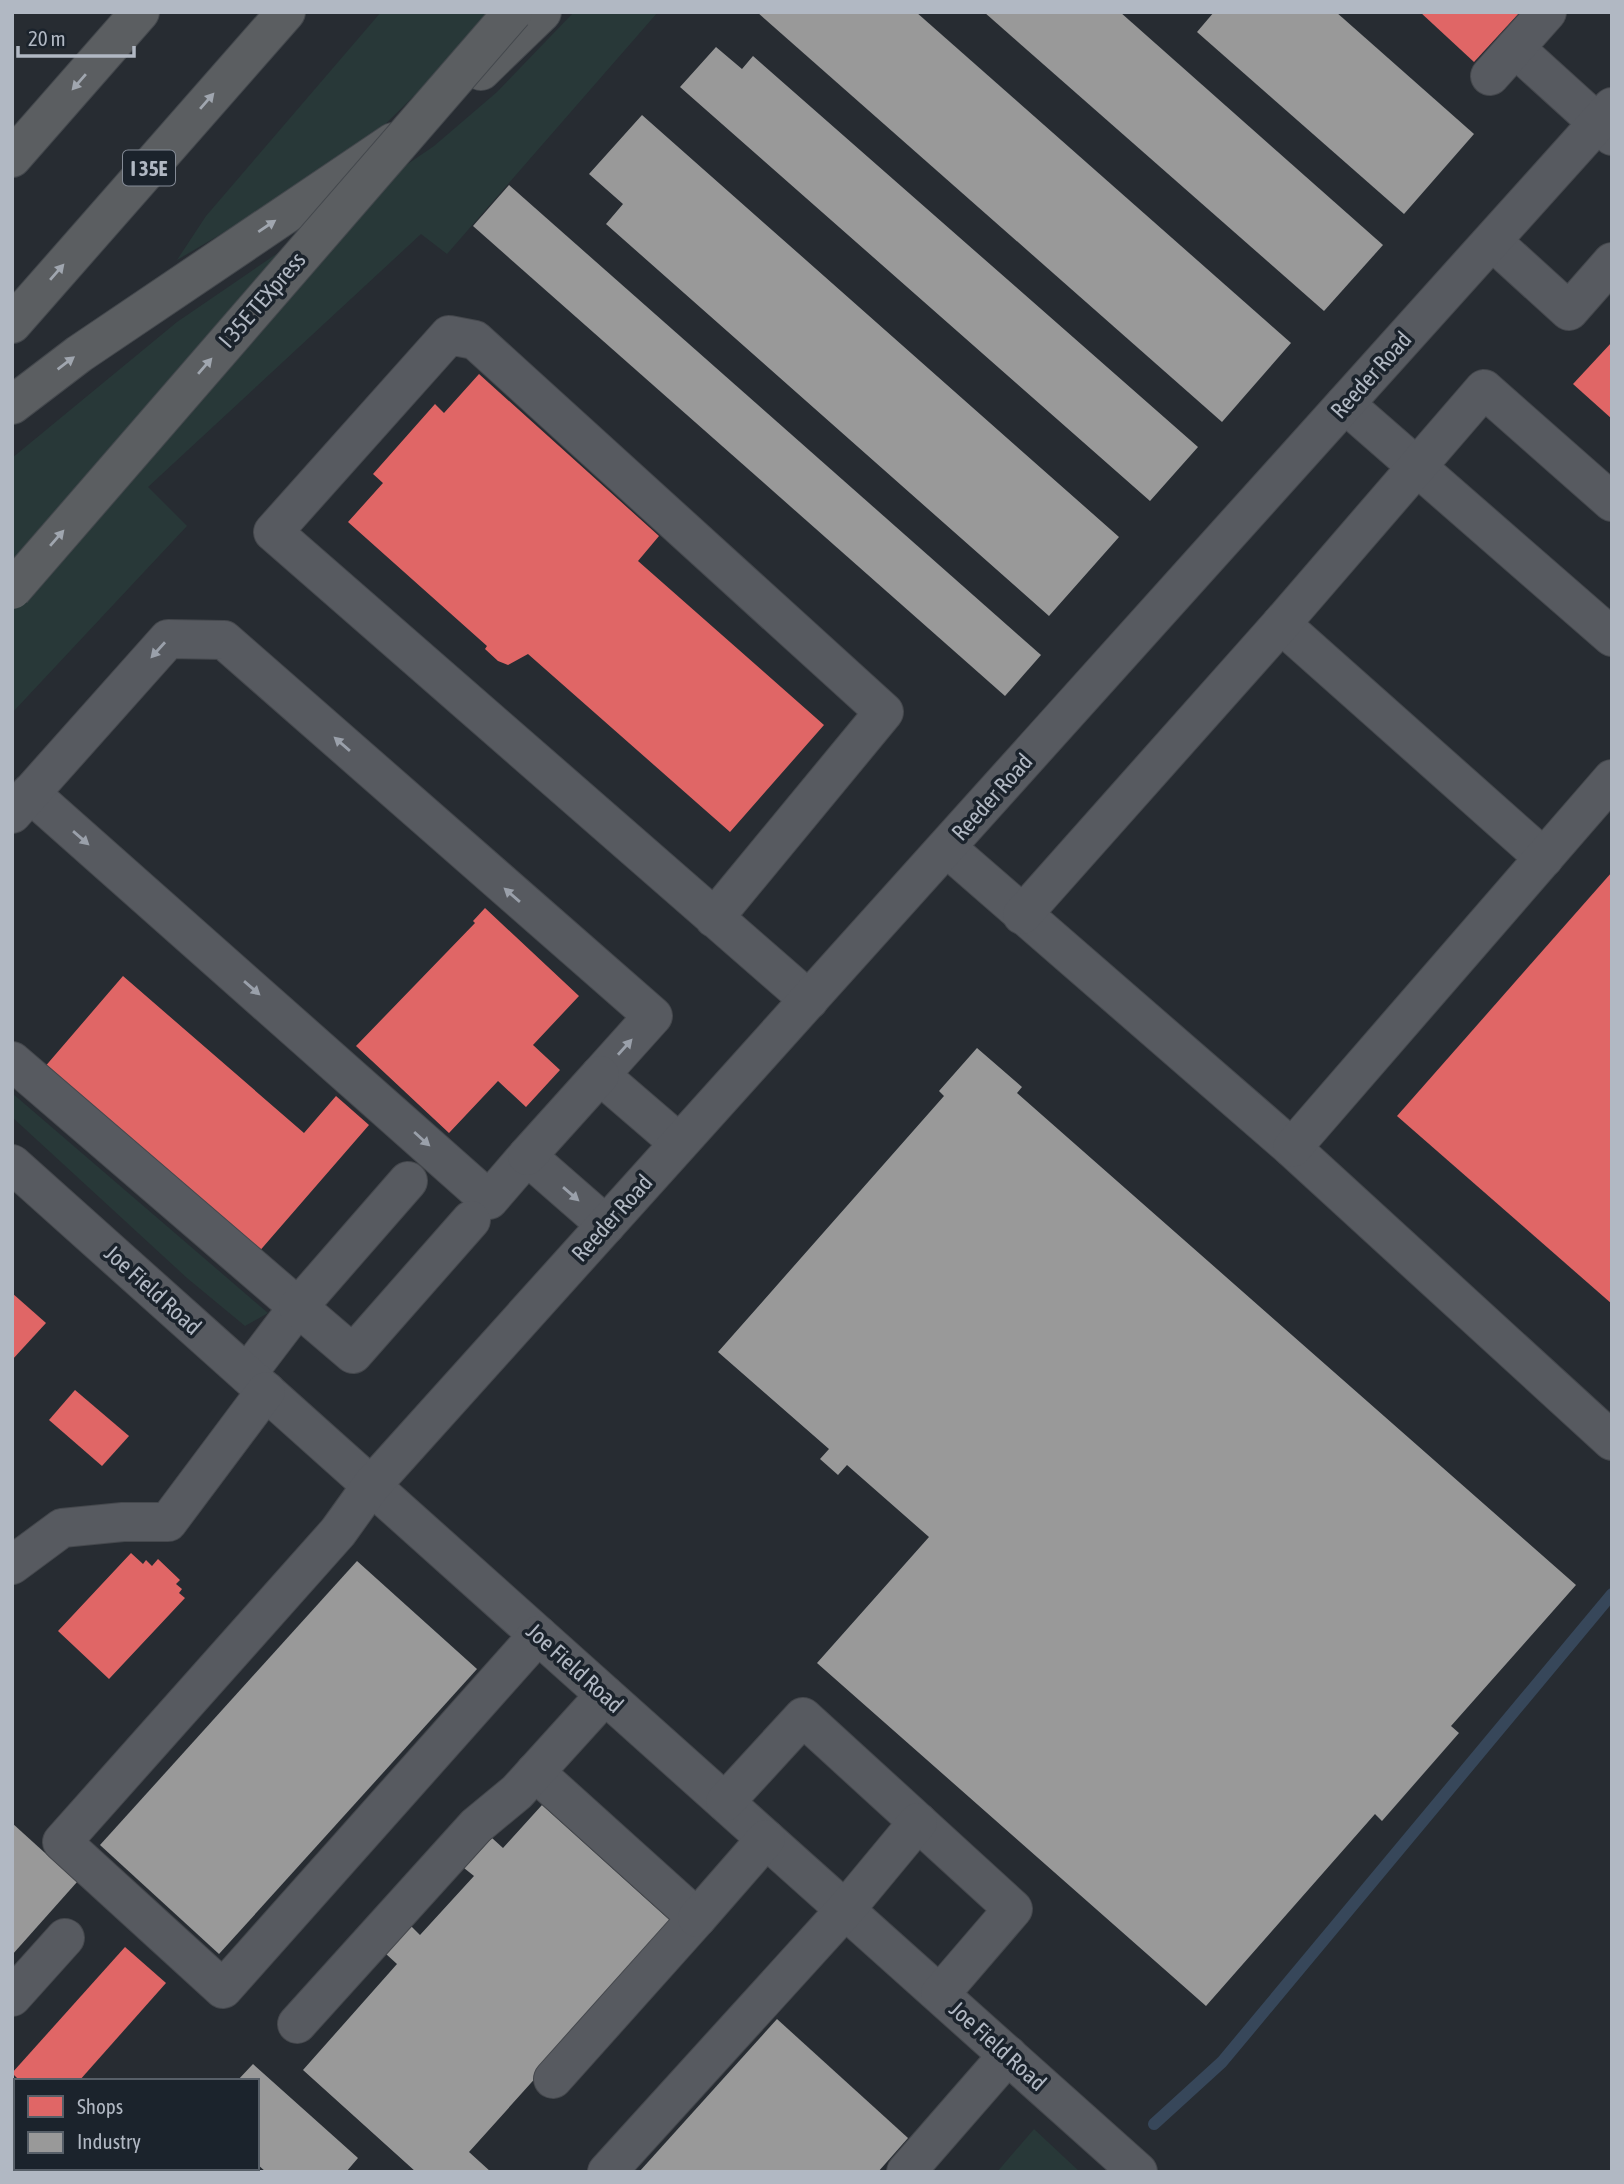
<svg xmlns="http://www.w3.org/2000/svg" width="1624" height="2184" font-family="'Asap Condensed',sans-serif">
<rect width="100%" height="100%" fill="#272c32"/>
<!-- green -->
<g fill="#283838">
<polygon points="381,12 488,12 420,90 352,157 177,260 206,216"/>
<polygon points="574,12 658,12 447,254 421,234 148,487 187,526 12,713 12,458 177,322 434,146 497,92"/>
<polygon points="12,1093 268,1313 245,1326 187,1278 12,1117"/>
<polygon points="1034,2129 1080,2172 997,2172"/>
</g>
<!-- shops -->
<g fill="#e06666">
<polygon points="1420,12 1520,12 1474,62"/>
<polygon points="1612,342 1612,419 1573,384"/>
<polygon points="479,374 659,536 638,561 824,725 730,832 528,654 508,665 498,661 485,649 487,646 348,522 383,483 373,474 435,404 444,413"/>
<polygon points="1612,872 1612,1304 1397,1116"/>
<polygon points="485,908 579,996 533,1045 560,1070 526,1107 498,1081 449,1133 356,1046 475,923 473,921"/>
<polygon points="123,976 304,1133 336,1096 369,1125 257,1254 43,1069"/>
<polygon points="12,1293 46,1323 12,1360"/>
<polygon points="75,1390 129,1436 102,1466 49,1420"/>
<polygon points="131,1553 143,1564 146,1560 152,1566 158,1559 180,1580 176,1584 182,1589 179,1593 185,1598 109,1679 58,1631"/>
<polygon points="125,1947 166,1983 79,2081 20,2081 12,2073"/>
</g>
<!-- industry -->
<g fill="#999">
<polygon points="757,12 916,12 1291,343 1222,422"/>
<polygon points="984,12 1120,12 1383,245 1324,311"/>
<polygon points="1214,12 1336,12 1474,134 1404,214 1197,32"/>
<polygon points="716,47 742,69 753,56 1198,447 1150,501 680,87"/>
<polygon points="642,115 1119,537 1049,616 606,224 623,204 589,174"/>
<polygon points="509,185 1041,655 1005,696 473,226"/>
<polygon points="977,1048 1022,1087 1017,1093 1576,1585 1451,1726 1459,1733 1382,1821 1375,1814 1206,2006 817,1663 929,1537 847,1465 838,1475 820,1459 829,1449 718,1352 944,1096 939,1091"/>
<polygon points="357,1561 477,1669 219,1954 100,1845"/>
<polygon points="542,1805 674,1924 469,2152 491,2172 416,2172 303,2070 397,1964 386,1954 411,1926 420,1935 474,1876 464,1868 492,1838 503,1848"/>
<polygon points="12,1823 77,1882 12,1955"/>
<polygon points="777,2019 908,2138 878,2172 639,2172"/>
<polygon points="253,2064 358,2158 346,2172 266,2172 257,2164 257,2081 237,2081"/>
</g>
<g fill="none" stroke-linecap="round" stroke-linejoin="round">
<!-- stream -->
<polyline stroke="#37475a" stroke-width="12" points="1154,2124 1222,2062 1612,1594"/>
<!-- minor casing -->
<g stroke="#45484d" stroke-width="40">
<g id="minor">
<polyline points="1515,48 1612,136"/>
<polyline points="1490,76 1547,12"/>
<polyline points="1492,241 1569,311 1612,262"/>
<polyline points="1345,404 1612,637"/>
<polyline points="1281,624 1544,858"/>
<polyline points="30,793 489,1200 527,1156 606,1225"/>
<polyline points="12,814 168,639 224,640 653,1016 600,1075 679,1143"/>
<polyline points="947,848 1292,1148 1612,1441"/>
<polyline points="1022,915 1281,624 1484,389 1612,502"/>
<polyline points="714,918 884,712 475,340 449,335 273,532 809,1000"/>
<polyline points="12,1061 298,1307 247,1374"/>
<polyline points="1292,1148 1612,779"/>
<polyline points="527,1156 600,1075"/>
<polyline points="12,1164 1138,2172"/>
<polyline points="408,1181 298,1307 353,1354 471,1220"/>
<polyline points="12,1565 62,1528 123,1522 168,1522 266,1391"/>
<polyline points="538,1635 223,1989 62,1842 338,1532 371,1486 1612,107"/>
<polyline points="535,1772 697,1918 553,2079"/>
<polyline points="725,1802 803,1717 1013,1909 940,1994"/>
<polyline points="697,1918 766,1839"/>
<polyline points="12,1997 65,1938"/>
<polyline points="297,2024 476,1826 517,1792 605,1695"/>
<polyline points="607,2172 845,1910 918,1822"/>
<polyline points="906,2172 1008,2055"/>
</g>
</g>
<!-- highway casing -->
<g stroke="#44484d" stroke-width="40">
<g id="highway">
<polyline points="481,71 542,12"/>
<polyline points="12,158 140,12"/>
<polyline points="12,324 286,12"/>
<polyline points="12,405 79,354 393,142"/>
</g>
</g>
<!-- minor -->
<use href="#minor" stroke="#575a60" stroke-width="38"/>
<!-- highway -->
<use href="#highway" stroke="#5b5e61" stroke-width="38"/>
<!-- highway-bridge casing -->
<g stroke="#44484d" stroke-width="40" stroke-linecap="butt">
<polyline id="highway-bridge" points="12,590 513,12"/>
</g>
<!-- highway-bridge -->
<use href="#highway-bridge" stroke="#5b5e61" stroke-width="38"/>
</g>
<!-- one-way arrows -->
<defs><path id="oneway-solid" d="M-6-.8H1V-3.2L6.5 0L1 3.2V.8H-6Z" transform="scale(1.75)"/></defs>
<g fill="#a0a6af">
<use href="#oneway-solid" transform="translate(79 82) rotate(131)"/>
<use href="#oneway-solid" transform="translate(207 101) rotate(-49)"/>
<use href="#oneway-solid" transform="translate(267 226) rotate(-34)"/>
<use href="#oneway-solid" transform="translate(57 272) rotate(-49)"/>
<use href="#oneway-solid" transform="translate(66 363) rotate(-37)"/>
<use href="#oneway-solid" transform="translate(205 366) rotate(-49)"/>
<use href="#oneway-solid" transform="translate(57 538) rotate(-49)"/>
</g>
<g fill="#9aa0aa">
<use href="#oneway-solid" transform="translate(158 650) rotate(132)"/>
<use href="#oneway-solid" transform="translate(342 744) rotate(-139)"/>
<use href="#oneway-solid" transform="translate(81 838) rotate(41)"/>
<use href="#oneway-solid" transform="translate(512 895) rotate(-139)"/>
<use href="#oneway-solid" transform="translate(252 988) rotate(41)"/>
<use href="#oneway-solid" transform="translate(625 1047) rotate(-48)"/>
<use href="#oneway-solid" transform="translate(422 1139) rotate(42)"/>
<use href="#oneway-solid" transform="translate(571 1194) rotate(41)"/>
</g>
<g text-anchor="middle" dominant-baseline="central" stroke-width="7" stroke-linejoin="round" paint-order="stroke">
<!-- shield labels -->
<rect fill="#1b232c" stroke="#848b96" stroke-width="2" x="123" y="150.5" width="52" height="35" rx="5"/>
<g font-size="21" font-weight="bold" fill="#b1b8c3">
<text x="149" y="168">I 35E</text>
</g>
<!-- street labels -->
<g font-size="23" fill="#b1b8c3" stroke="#1b232c">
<text transform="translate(262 300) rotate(-49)">I 35E TEXpress</text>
<text transform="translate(1371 375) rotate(-48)">Reeder Road</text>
<text transform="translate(992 797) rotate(-48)">Reeder Road</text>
<text transform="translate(612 1218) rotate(-48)">Reeder Road</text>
<text transform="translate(153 1290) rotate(42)">Joe Field Road</text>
<text transform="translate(575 1668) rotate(42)">Joe Field Road</text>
<text transform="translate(998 2046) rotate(42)">Joe Field Road</text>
</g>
</g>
<!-- border -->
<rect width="1624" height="2184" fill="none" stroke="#b1b8c3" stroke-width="28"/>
<!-- legend -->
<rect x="14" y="2079" width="245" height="91" fill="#1b232c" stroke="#575f68" stroke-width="2"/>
<rect x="28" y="2096" width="35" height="21" fill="#e06666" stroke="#575f68" stroke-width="2"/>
<text x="77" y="2114" font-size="21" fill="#b1b8c3">Shops</text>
<rect x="28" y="2132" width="35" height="21" fill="#999999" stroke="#575f68" stroke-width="2"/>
<text x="77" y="2149" font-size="21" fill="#b1b8c3">Industry</text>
<!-- scale -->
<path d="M18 46v10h116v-10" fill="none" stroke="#b1b8c3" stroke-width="3.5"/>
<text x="28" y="46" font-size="21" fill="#b1b8c3" stroke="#1b232c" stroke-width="5" paint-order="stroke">20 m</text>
</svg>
